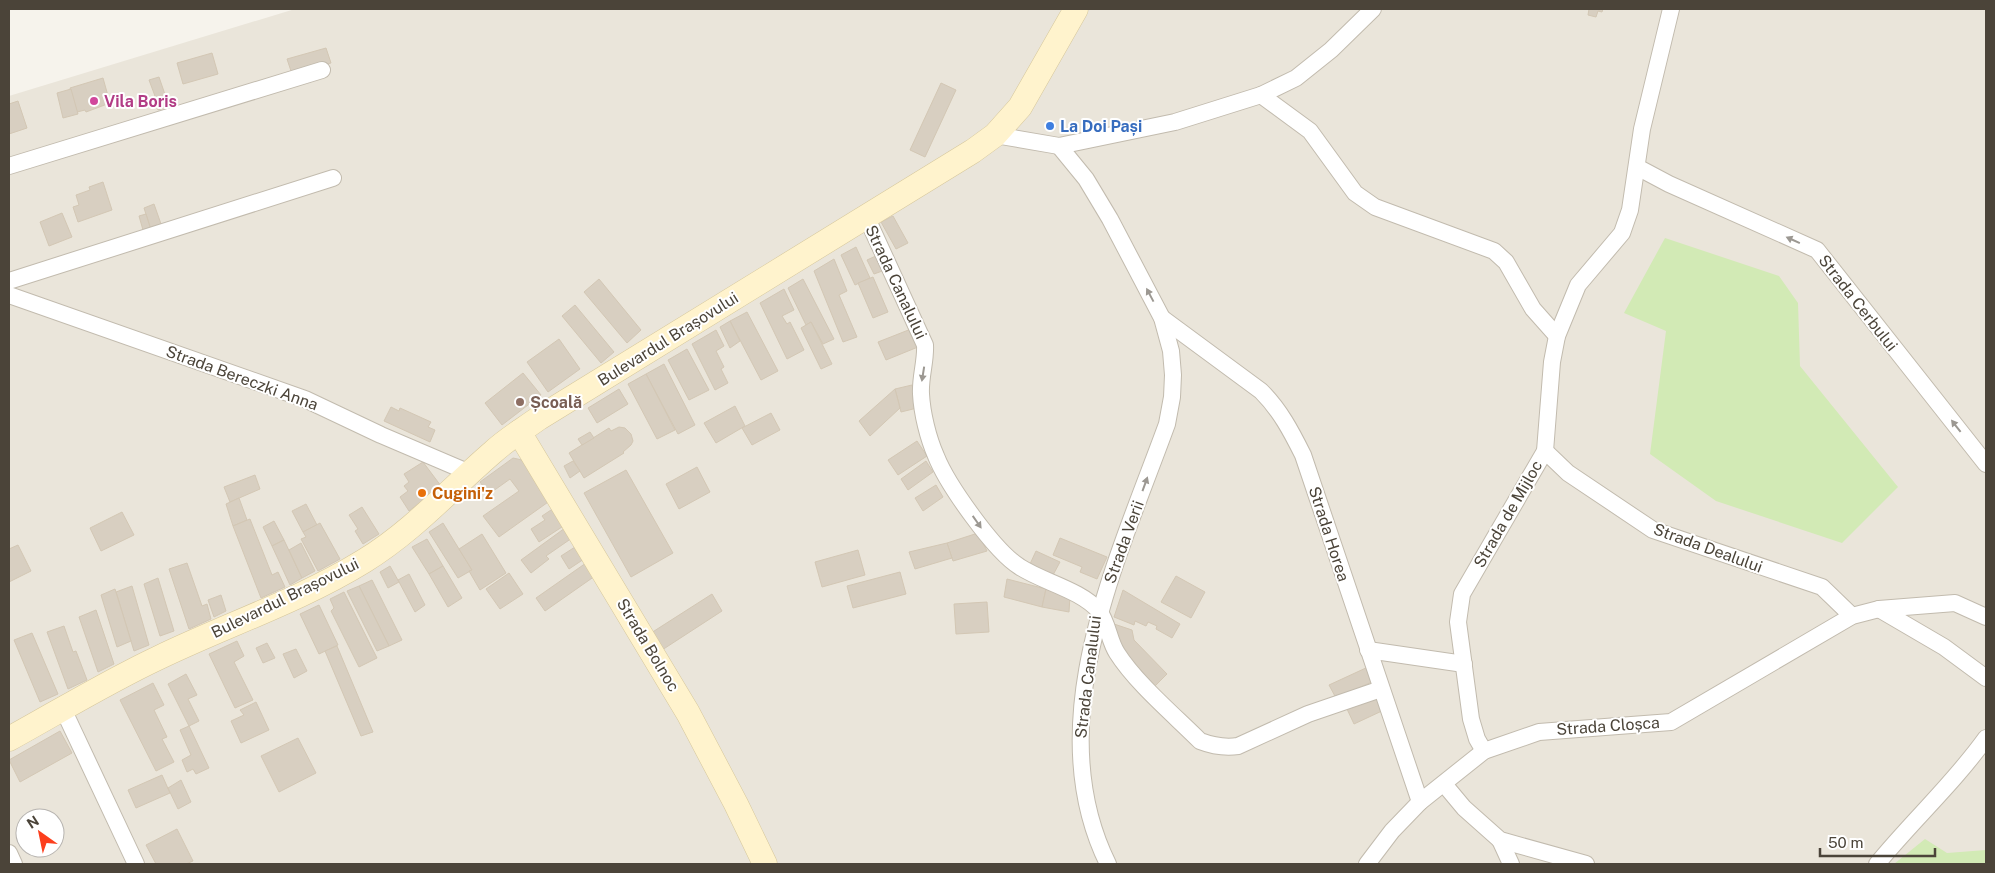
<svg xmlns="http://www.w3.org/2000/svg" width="1995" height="873" font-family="'Public Sans',sans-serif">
<rect width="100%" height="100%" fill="#f6f3ec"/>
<!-- residential -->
<path fill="#eae5da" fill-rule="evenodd" d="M295,9H1986V864H9V96ZM25,818H55V848H25Z"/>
<!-- green -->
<g fill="#d2eab5">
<polygon points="1665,238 1779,276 1798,303 1800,366 1898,487 1842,543 1716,501 1650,454 1666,331 1624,313"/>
<polygon points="1925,839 1947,853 1986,850 1986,864 1894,864"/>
</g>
<!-- building -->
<g fill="#d8cfc1" stroke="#d3c7b4">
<polygon points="1587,9 1603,9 1602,12 1598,11 1596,17 1588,15 1589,9"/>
<polygon points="326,48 331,63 292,74 287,59"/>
<polygon points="212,53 218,74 183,84 177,63"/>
<polygon points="159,77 169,106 158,110 156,106 154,107 151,98 155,96 149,80"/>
<polygon points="103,78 110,103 86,112 85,110 77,112 70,88"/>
<polygon points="941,83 956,90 925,157 910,150"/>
<polygon points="71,89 78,114 63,118 57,93"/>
<polygon points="18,101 27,128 9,134 9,104"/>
<polygon points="103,182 112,210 78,222 73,207 79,205 76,195 90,190 89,187"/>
<polygon points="154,204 161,224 150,227 144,208"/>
<polygon points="62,213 72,237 49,246 40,222"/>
<polygon points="146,214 150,227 143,230 139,216"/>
<polygon points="893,216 908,243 896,249 881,222"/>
<polygon points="856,247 870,278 855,285 841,255"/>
<polygon points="878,255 885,270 874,274 867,260"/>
<polygon points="834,259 847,291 839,295 857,337 843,342 814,271"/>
<polygon points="873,277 888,312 873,318 858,283"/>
<polygon points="599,279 641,330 627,343 584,292"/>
<polygon points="803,279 834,339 823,344 811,322 806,325 788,288"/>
<polygon points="784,289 794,310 782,316 787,324 790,322 804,350 787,359 760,303"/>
<polygon points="575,305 614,352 601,363 562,316"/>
<polygon points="747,312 778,371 761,380 730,321"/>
<polygon points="730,321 740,341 730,348 720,327"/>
<polygon points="811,322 832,364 821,369 801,328"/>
<polygon points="911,329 918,347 886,360 878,342"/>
<polygon points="716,330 724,346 716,351 724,367 721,369 728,383 715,390 692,344"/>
<polygon points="559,339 580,369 548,392 527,362"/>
<polygon points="687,349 709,390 689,400 668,360"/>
<polygon points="664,364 695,425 678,434 646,374"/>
<polygon points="523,373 541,395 502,425 485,403"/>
<polygon points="646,374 675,430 657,439 628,384"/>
<polygon points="912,385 917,408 901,412 895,389"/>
<polygon points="619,389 628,404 597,423 588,408"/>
<polygon points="895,389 900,408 870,436 859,421"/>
<polygon points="735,406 745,426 716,443 704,423"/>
<polygon points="391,407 399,411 400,408 431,422 428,427 435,430 430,442 384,421"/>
<polygon points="771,413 780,430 752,445 742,428"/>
<polygon points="619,427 625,428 631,434 633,441 631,445 623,452 624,453 584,478 569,453 609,428 611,431"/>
<polygon points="590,432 594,438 582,445 578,439"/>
<polygon points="917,441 927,456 898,475 888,460"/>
<polygon points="513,458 522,460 551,500 499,537 483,516 519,491 510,479 489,494 480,482"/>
<polygon points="573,461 580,471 570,478 564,466"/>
<polygon points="926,461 933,472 908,490 901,479"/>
<polygon points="423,462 441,486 409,511 400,497 408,491 404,486 409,482 404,474"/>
<polygon points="697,467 710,492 679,509 666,484"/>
<polygon points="626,470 673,553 631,577 584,493"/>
<polygon points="255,475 260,489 230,502 224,487"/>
<polygon points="936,485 943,497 923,511 915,498"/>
<polygon points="239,498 247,520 233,526 226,504"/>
<polygon points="306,504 317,525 303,532 292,511"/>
<polygon points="362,507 379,534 363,544 355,531 358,529 349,515"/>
<polygon points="554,508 565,525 539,542 531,529 545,520 542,516"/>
<polygon points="122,512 134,535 101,551 90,528"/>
<polygon points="250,519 272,575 278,572 285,587 261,598 233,526"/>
<polygon points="274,521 284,540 272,546 263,527"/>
<polygon points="320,523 340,559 318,571 301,539 306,537 303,532"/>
<polygon points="443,523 472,570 458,578 429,532"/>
<polygon points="565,528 572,538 546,556 549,559 531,573 521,560"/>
<polygon points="978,533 987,551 953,561 947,543"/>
<polygon points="482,534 506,573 480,590 469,571 472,570 459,549"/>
<polygon points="1060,538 1107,557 1097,579 1080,572 1082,567 1053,555"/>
<polygon points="427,539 443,566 429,574 412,547"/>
<polygon points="284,540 302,578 290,585 272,546"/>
<polygon points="301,543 315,571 302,578 289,550"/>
<polygon points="947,543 952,558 915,569 909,552"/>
<polygon points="18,545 31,571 9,582 9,549"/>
<polygon points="575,547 584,559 569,569 561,556"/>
<polygon points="858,550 865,575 822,587 815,562"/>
<polygon points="1036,551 1060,562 1053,575 1030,564"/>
<polygon points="187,563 202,606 207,604 211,619 189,629 169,569"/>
<polygon points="586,563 595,576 545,611 536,598"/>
<polygon points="390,566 399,582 388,588 380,572"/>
<polygon points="443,566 462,598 448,607 429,574"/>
<polygon points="900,572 906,594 853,608 847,586"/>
<polygon points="509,573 523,594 500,609 486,589"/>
<polygon points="409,574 425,605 415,612 398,580"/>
<polygon points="1176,576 1205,592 1191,618 1161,602"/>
<polygon points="158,578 174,631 160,636 144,584"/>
<polygon points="1007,579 1046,589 1042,607 1004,597"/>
<polygon points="372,580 402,640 389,646 359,586"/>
<polygon points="132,586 149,645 134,651 116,592"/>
<polygon points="359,586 389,646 377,651 347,591"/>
<polygon points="115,589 131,641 117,647 101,595"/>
<polygon points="1046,589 1070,596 1069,612 1042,607"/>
<polygon points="1123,590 1180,624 1172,638 1156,629 1157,626 1148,622 1146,626 1135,621 1134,625 1114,617"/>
<polygon points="344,592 377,658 359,667 331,611 334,608 330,599"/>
<polygon points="712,594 722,611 662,650 651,633"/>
<polygon points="221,595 226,611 214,617 208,600"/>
<polygon points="987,602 989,632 956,634 954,604"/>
<polygon points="319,605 338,645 319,654 300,614"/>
<polygon points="96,610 114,664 98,672 79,617"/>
<polygon points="1114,624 1132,630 1134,640 1167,674 1155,686 1121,649"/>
<polygon points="64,626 73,652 76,651 87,680 68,689 47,632"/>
<polygon points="32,633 58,694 40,702 14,640"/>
<polygon points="237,641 244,656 234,662 253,700 235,708 209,654"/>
<polygon points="267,643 275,658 263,663 256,648"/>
<polygon points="337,646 373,732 361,736 325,651"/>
<polygon points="296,649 307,671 294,678 283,654"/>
<polygon points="1368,667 1374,681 1336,698 1329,685"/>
<polygon points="186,674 197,695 188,699 199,721 189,726 168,684"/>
<polygon points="153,683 164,705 154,710 167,737 162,739 174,762 156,771 120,700"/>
<polygon points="1377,695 1384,710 1354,724 1347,709"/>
<polygon points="256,702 269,730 241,743 231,721 244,715 240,710"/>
<polygon points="189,726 209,768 196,774 193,769 187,772 182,760 191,755 180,730"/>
<polygon points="60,731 72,753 20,782 9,760"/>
<polygon points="298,738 316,773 279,792 261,756"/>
<polygon points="162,775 170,793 136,808 128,790"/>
<polygon points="181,780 191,802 178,809 168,788"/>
<polygon points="177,829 193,861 186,864 156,864 146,845"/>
</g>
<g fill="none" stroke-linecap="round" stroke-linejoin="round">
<!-- street casing -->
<g stroke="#c2bbae" stroke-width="18">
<g id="street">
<polyline points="1261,95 1310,131 1355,193 1375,207 1494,251 1506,262 1533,309 1557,336"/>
<polyline points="995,135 1059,146 1175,122 1261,95 1296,78 1331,50 1373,9"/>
<path d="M1059,146L1086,179L1110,219L1162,318L1171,351L1173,375L1172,397L1167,424C1118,559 1038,723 1108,864"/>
<polyline points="9,166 322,70"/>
<polyline points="1637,167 1669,184 1817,250 1986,464"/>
<path d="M866,216L925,345C926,361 920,377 921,394C922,413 928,438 936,456C947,484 994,551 1020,567C1043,582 1081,590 1099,611C1108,623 1109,641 1117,653C1136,683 1174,715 1200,741C1213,746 1224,748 1238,746L1308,714L1381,689"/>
<polyline points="9,281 333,178"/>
<polyline points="9,295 305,399 381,435 470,473"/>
<path d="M1162,318L1261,391C1280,410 1291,431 1303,455L1420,802"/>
<polyline points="1545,451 1568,473 1653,530 1822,587 1852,616"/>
<polyline points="1879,609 1944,647 1986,678"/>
<polyline points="1368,650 1464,664"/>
<polyline points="63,709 136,864"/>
<polyline points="1484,751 1477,739 1471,719 1458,622 1462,594 1545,451 1552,362 1557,336 1578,285 1622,233 1630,210 1642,129 1671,9"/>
<polyline points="1444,784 1464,808 1500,840 1586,864"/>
<polyline points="1500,840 1511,864"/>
<polyline points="9,853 14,864"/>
<polyline points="1367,864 1392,831 1420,802 1484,751 1539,732 1671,722 1852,616 1879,609 1955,603 1986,617"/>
<path d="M1877,864C1912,821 1954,783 1986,738"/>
</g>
</g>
<!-- secondary casing -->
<g stroke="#d6c79b" stroke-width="25">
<g id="secondary">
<polyline points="519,432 688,713 736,804 765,864"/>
<path d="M9,739C58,712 107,682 158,658C226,625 299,601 364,561C413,531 450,489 493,452C507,439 524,429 539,418L973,151L995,135L1020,107L1076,9"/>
</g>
</g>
<!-- street -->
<use href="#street" stroke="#fff" stroke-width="16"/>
<!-- secondary -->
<use href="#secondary" stroke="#fff3cd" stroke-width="24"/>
</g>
<!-- one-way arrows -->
<defs><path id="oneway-solid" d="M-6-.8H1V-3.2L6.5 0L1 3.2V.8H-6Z" transform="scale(1.25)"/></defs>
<g fill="#9c9892">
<use href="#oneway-solid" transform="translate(1793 240) rotate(-156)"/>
<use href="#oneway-solid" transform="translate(1150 295) rotate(-118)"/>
<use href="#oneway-solid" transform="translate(923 374) rotate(99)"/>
<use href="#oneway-solid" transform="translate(1956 426) rotate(-128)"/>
<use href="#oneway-solid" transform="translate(1145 484) rotate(-70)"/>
<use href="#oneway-solid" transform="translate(977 522) rotate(55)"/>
</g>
<!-- markers -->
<circle fill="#d1479c" stroke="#fff" stroke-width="2" cx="94" cy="101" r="5"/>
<circle fill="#3f7fe0" stroke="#fff" stroke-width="2" cx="1050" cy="126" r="5"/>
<circle fill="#8d6e63" stroke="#fff" stroke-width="2" cx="520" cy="402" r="5"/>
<circle fill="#e8710a" stroke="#fff" stroke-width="2" cx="422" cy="493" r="5"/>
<g text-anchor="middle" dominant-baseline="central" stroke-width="4" stroke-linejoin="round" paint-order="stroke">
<!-- hotel labels -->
<g font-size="16" font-weight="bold" fill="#b23c85" stroke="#fff" text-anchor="start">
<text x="104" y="101">Vila Boris</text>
</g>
<!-- shop labels -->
<g font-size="16" font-weight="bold" fill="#366cbe" stroke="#fff" text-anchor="start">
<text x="1060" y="126">La Doi Pași</text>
</g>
<!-- street labels -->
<g font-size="16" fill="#4b4439" stroke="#fff">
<text transform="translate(896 282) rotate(65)">Strada Canalului</text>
<text transform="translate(1858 303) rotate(52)">Strada Cerbului</text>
<text transform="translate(668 339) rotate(-32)">Bulevardul Brașovului</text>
<text transform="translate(242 378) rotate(20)">Strada Bereczki Anna</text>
<text transform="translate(1508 514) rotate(-60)">Strada de Mijloc</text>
<text transform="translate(1329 534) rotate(72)">Strada Horea</text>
<text transform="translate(1124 542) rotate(-70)">Strada Verii</text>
<text transform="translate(1708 548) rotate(20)">Strada Dealului</text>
<text transform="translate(285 598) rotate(-26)">Bulevardul Brașovului</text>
<text transform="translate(648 645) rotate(59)">Strada Bolnoc</text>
<text transform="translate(1088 677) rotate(-83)">Strada Canalului</text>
<text transform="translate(1608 726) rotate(-4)">Strada Cloșca</text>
</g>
<!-- education labels -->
<g font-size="16" font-weight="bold" fill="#785e54" stroke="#fff" text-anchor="start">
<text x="530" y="402">Școală</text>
</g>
<!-- food labels -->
<g font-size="16" font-weight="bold" fill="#c56008" stroke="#fff" text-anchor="start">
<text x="432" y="493">Cugini'z</text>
</g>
</g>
<!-- border -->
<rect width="1995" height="873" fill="none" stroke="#4b4439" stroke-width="20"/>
<!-- north arrow -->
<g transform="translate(40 833) rotate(327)"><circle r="24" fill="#ffffff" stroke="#b7b4b0"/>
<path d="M0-4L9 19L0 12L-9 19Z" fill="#fc3f1d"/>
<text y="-8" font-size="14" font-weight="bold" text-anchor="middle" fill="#4b4439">N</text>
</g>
<!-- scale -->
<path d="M1820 848v8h115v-8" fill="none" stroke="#4b4439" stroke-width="2.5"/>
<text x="1828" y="848" font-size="15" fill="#4b4439" stroke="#ffffff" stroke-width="4" paint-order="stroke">50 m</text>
</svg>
